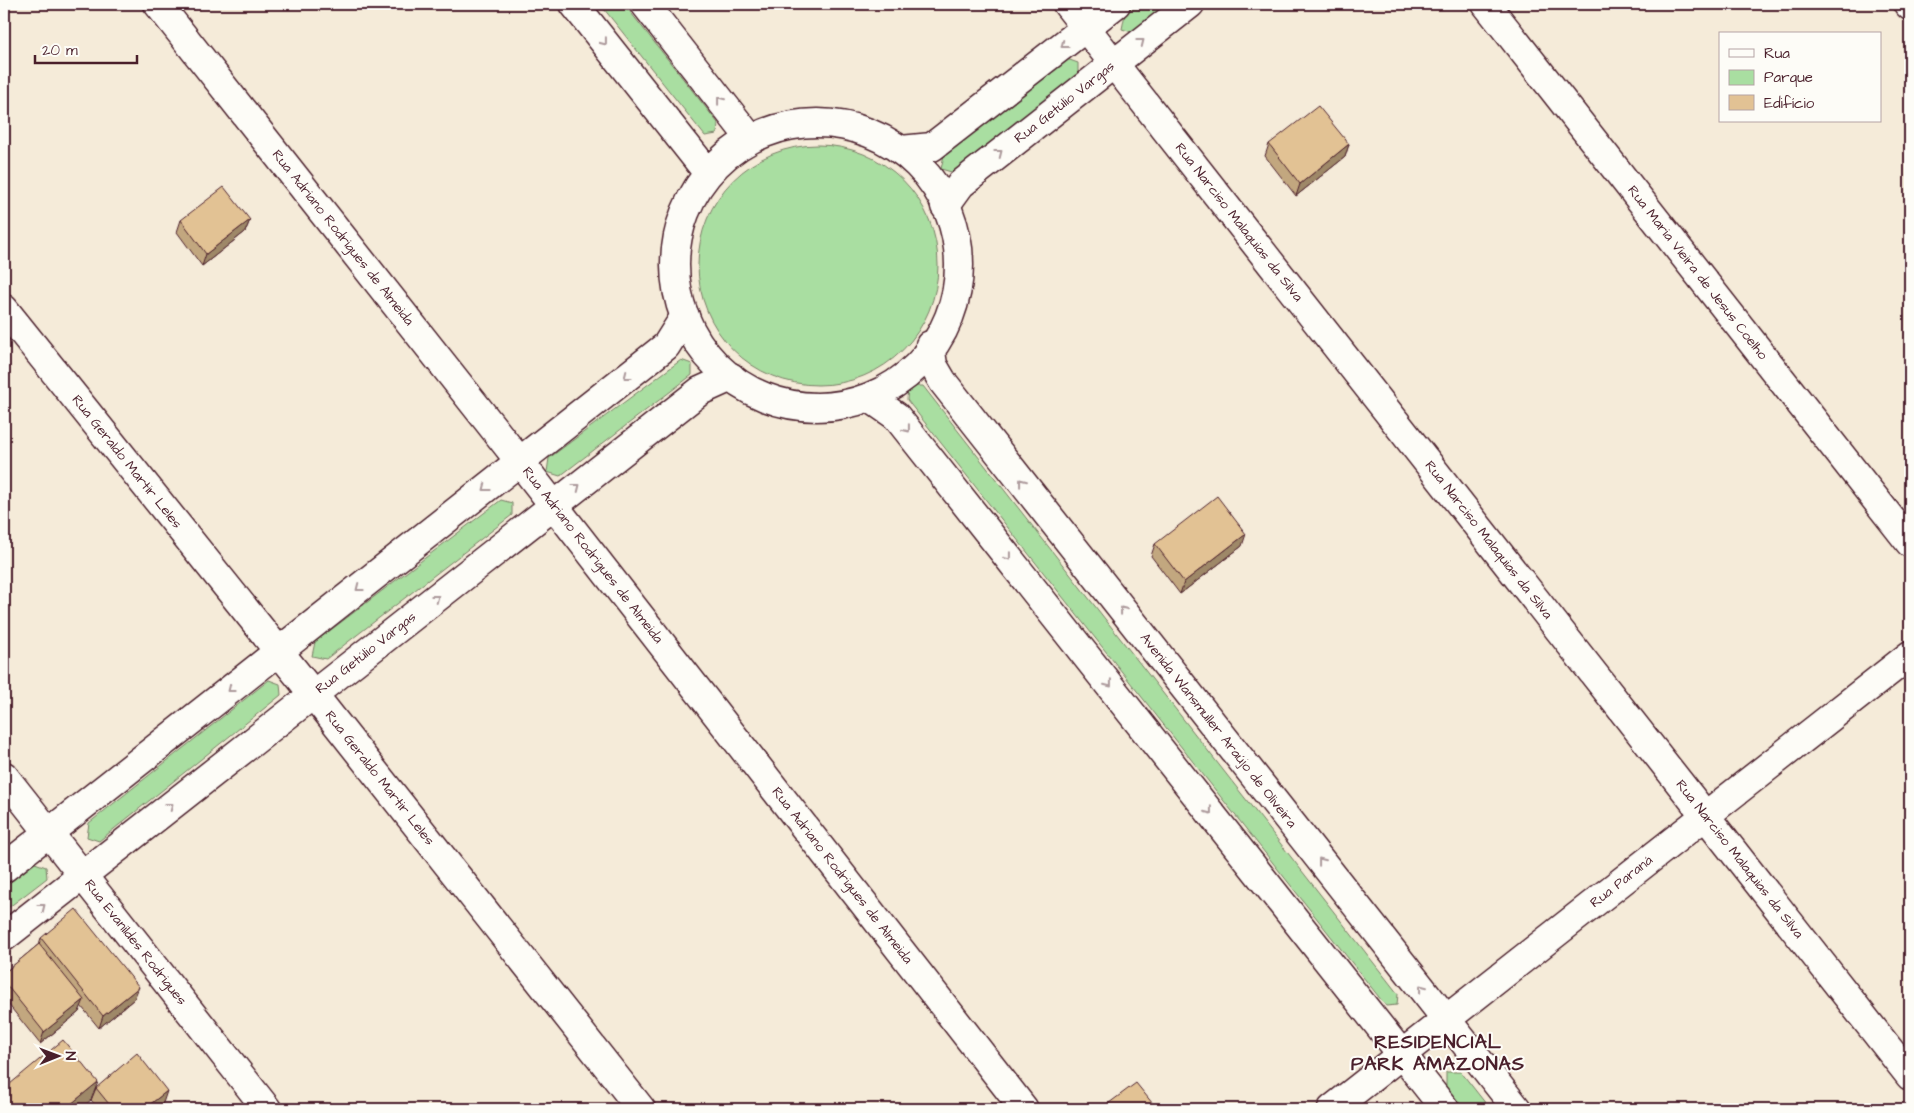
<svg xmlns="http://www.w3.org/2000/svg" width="1914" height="1113" font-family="'Architects Daughter',sans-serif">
<rect width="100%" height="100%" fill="#f5ebd9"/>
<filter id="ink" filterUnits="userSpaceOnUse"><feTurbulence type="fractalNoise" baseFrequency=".02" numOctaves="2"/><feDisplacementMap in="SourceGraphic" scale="10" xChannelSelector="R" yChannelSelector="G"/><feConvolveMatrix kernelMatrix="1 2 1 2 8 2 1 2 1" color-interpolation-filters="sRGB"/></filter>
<g filter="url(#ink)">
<!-- green -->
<g fill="#a9dea1" stroke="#7a7e66">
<polygon points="600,4 624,4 718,123 717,134 705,136"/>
<polygon points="1138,4 1172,4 1135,33 1122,29 1125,14"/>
<polygon points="1067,59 1078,63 1078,74 955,173 941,169 944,155"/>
<circle cx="818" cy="265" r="120"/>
<polygon points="681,360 692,364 692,375 560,476 547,472 549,458"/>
<polygon points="908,386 923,386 1398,994 1397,1005 1386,1006 907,400"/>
<polygon points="501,500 512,503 512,515 326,659 312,656 315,642"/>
<polygon points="269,680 280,684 281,695 99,841 87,837 89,823"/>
<polygon points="35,863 46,867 47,878 4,911 4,887"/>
<polygon points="1446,1072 1461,1072 1490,1109 1464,1109 1446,1086"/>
</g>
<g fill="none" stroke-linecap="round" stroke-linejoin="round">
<!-- street casing -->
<g stroke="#4a1f2b" stroke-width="31">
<g id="street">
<path id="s1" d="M158,4L506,444L1024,1109"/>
<polyline points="574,4 708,173"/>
<polyline points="645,4 750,138"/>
<path id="s2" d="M1067,4L1910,1076"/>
<path id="s3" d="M1486,4L1910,543"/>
<polyline points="1908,4 1910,6"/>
<polyline points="901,150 932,147 1116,4"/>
<path id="s4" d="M945,206L961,184L1190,4"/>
<path id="s5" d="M4,309L313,694L641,1109"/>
<path id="s6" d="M4,776L267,1109"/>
<path id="s7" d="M1332,1109L1910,655"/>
</g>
</g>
<!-- secondary casing -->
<g stroke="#4a1f2b" stroke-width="31">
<g id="secondary">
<circle cx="817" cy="265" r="142"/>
<path id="s8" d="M930,345L933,365L943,382L1517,1109"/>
<polyline points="870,398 896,416 1445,1109"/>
<polyline points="4,868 666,346 685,316"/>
<path id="s9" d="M4,937L700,391L731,377"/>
</g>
</g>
<!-- street -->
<use href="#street" stroke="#fdfcf7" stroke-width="28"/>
<!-- secondary -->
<use href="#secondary" stroke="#fdfcf7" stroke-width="28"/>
</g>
<!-- wall -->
<g fill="#c2a77f" stroke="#4a1f2b">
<polygon points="1269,144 1349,144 1345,157 1296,196 1265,156"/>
<polygon points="181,220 250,220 245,232 202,266 177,232"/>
<polygon points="1155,544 1242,546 1180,594 1151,556"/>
<polygon points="41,938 134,999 99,1028 81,1006 79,1012 40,1044 4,999 4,973 39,944"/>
<polygon points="96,1088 163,1103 155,1109 99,1109 91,1100"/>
</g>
<!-- shaded-wall -->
<g fill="#9e8868" stroke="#4a1f2b">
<polygon points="1349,144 1345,157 1296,196 1300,184"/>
<polygon points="250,220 245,232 202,266 206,254"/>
<polygon points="1246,534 1242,546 1180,594 1184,582"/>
<polygon points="139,987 134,999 99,1028 103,1016"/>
<polygon points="84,1000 79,1012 40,1044 44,1032"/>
<polygon points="98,1082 91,1100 80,1109 65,1109"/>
<polygon points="167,1091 163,1103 155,1109 144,1109"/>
</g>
<!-- building -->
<g fill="#e2c294" stroke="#4a1f2b">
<polygon points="1318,106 1349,144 1300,184 1269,144"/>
<polygon points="224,187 250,220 206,254 181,220"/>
<polygon points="1217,496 1246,534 1184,582 1155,544"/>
<polygon points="76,909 139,987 103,1016 41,938"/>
<polygon points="39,944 84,1000 44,1032 4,982 4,973"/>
<polygon points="63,1040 98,1082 65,1109 4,1109 4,1089"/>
<polygon points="137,1053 167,1091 144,1109 113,1109 96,1088"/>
<polygon points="1136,1083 1157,1109 1101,1109"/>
</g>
<!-- one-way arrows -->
<defs><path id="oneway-chevron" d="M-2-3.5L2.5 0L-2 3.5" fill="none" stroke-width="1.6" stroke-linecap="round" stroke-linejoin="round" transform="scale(1.25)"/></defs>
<g stroke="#ac999b">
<use href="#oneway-chevron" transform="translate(604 42) rotate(52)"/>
<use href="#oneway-chevron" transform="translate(1141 42) rotate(-38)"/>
<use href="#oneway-chevron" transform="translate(1064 45) rotate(142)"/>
<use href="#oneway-chevron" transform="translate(720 100) rotate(-128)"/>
<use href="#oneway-chevron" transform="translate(999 153) rotate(-38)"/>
<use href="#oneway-chevron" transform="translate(627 376) rotate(142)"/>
<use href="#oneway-chevron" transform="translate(907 429) rotate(52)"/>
<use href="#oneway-chevron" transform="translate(1022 482) rotate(-128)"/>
<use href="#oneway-chevron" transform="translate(577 487) rotate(-38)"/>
<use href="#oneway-chevron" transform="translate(486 488) rotate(142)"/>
<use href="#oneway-chevron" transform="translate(1008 557) rotate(52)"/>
<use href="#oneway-chevron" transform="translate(359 588) rotate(142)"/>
<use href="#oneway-chevron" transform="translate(436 598) rotate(-38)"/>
<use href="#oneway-chevron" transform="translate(1123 610) rotate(-128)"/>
<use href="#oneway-chevron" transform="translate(1109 684) rotate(52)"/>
<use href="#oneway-chevron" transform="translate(231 689) rotate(142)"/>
<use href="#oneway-chevron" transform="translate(170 806) rotate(-38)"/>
<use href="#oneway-chevron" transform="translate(1209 811) rotate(52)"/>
<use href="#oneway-chevron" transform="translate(1321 861) rotate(-128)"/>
<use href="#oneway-chevron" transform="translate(42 907) rotate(-38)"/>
<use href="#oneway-chevron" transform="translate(1422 988) rotate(-128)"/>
</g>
</g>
<g text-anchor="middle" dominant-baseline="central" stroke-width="4" stroke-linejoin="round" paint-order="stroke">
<!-- street labels -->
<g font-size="14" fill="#4a1f2b" stroke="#fdfcf7">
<text stroke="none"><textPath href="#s4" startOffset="159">Rua Getúlio Vargas</textPath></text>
<text stroke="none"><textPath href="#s2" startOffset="278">Rua Narciso Malaquias da Silva</textPath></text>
<text stroke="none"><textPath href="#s1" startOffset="298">Rua Adriano Rodrigues de Almeida</textPath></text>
<text stroke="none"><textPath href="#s3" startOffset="342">Rua Maria Vieira de Jesus Coelho</textPath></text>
<text stroke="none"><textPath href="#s5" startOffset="196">Rua Geraldo Martir Leles</textPath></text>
<text stroke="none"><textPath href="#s2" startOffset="682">Rua Narciso Malaquias da Silva</textPath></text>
<text stroke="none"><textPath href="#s1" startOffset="702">Rua Adriano Rodrigues de Almeida</textPath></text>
<text stroke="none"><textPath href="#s9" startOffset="460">Rua Getúlio Vargas</textPath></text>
<text stroke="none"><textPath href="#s8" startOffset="484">Avenida Wansmuller Araújo de Oliveira</textPath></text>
<text stroke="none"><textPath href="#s5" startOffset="601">Rua Geraldo Martir Leles</textPath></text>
<text stroke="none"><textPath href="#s2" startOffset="1088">Rua Narciso Malaquias da Silva</textPath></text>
<text stroke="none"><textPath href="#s1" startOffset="1108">Rua Adriano Rodrigues de Almeida</textPath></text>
<text stroke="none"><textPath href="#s7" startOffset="368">Rua Paraná</textPath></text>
<text stroke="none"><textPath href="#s6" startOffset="212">Rua Evanildes Rodrigues</textPath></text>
</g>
<!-- district labels -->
<g font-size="19" font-weight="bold" letter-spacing="1" fill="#4a1f2b" stroke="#fdfcf7">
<text x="1438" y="1042">RESIDENCIAL<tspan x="1438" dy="22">PARK AMAZONAS</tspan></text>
</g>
</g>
<!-- margin -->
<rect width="1914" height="1113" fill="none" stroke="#fdfcf7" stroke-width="20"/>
<rect x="10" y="10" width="1894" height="1093" fill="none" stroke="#4a1f2b" stroke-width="2" filter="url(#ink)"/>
<!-- legend -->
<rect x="1719" y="32" width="162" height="90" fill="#fdfcf7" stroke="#b5a4a5"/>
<rect x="1729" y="49" width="25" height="8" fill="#fdfcf7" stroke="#b5a4a5"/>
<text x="1764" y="58" font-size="15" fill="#4a1f2b">Rua</text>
<rect x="1729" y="70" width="25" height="15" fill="#a9dea1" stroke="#b5a4a5"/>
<text x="1764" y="82" font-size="15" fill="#4a1f2b">Parque</text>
<rect x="1729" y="95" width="25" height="15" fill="#e2c294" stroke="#b5a4a5"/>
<text x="1764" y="108" font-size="15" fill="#4a1f2b">Edifício</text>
<!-- north arrow -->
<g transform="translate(58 1056) rotate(89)" stroke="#fdfcf7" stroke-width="4" paint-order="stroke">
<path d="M0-4L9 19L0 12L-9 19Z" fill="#4a1f2b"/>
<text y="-8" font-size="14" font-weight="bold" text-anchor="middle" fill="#4a1f2b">N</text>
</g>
<!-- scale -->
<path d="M35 55v8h102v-8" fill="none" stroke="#4a1f2b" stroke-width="2.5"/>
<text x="42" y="55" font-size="15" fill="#4a1f2b" stroke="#fdfcf7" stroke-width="4" paint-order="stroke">20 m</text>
</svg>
